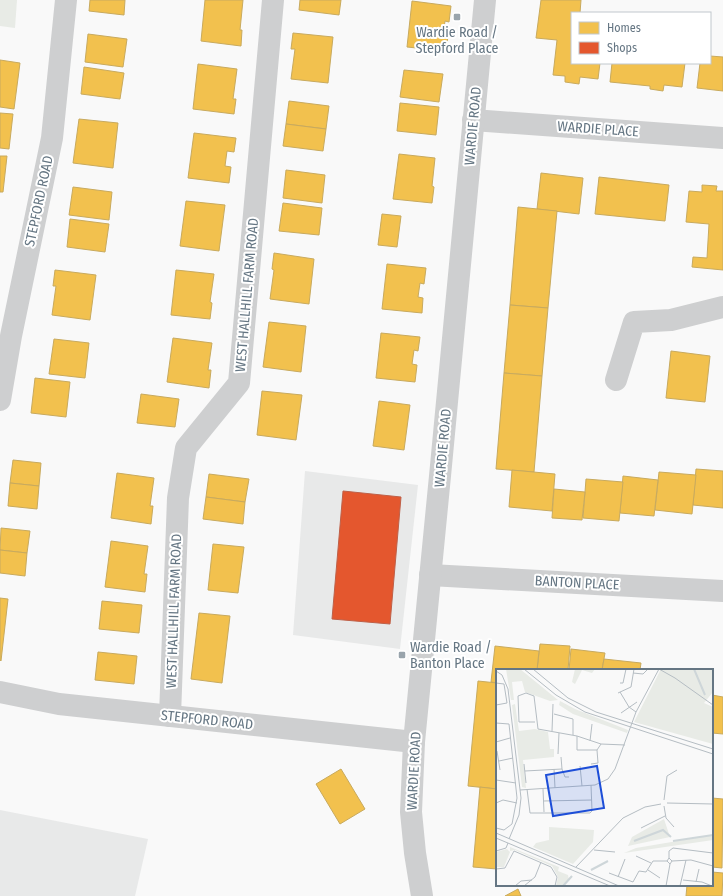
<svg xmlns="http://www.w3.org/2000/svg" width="723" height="896" font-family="'Fira Sans Condensed',sans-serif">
<rect width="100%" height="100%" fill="#f9f9f9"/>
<!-- built -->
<g fill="#e8e9e9">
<polygon points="305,471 418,485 400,649 293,635"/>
<polygon points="0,810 148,839 135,896 0,896"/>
</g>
<!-- green -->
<polygon fill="#e8ebe6" points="0,0 17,0 15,28 0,26"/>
<!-- homes -->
<g fill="#f2c14e" stroke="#c8aa5e">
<polygon points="90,0 125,0 124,15 89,11"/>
<polygon points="205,0 243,0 240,30 242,30 241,46 201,41"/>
<polygon points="300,0 341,0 339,15 299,10"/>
<polygon points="541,0 581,0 580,13 572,13 572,63 600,63 598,79 580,77 579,84 565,82 565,76 553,75 557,40 536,38"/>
<polygon points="412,1 451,6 449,22 445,21 443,35 448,36 446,51 407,47"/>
<polygon points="293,33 333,37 328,83 291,79 295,49 291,49"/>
<polygon points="88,34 127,39 123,67 85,62"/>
<polygon points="710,56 723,57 723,91 697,88 700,63 710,63"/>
<polygon points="0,60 20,63 14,109 0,107"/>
<polygon points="612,63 685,63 682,87 664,85 663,91 650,89 650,86 610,82"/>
<polygon points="198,64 237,69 233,99 236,99 234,114 193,109"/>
<polygon points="84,67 124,73 120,99 81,94"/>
<polygon points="404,70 443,74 439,102 400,97"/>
<polygon points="289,101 329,106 326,129 286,124"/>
<polygon points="400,103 439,107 436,135 397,131"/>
<polygon points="0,113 13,114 9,149 0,148"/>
<polygon points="79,119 118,123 113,168 73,163"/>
<polygon points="286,124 326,129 323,151 283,146"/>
<polygon points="194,133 236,138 234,152 227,151 225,166 231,167 229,183 188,178"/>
<polygon points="399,154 435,158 432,186 434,187 432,203 393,199"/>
<polygon points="0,156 7,156 3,192 0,192"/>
<polygon points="286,170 325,175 322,203 283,198"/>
<polygon points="541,173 583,178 579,214 537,209"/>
<polygon points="599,177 669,185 665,221 595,214"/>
<polygon points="702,185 717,186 716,191 723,191 723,270 692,267 693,257 707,258 709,224 686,222 689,191 702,192"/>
<polygon points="73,187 112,192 109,220 69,215"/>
<polygon points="186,201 225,205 219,251 180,246"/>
<polygon points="283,203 322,208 319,235 279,231"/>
<polygon points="518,207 557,211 548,308 510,305"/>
<polygon points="382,214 401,216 397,247 378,245"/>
<polygon points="70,219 109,224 105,252 67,247"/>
<polygon points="274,253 314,259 309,304 270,299 274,270 272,269"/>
<polygon points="387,264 426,268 424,284 420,283 418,297 423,298 422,313 382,309"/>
<polygon points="55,270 96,275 90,320 52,315 56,286 53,286"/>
<polygon points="176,270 214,274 210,302 212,303 210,319 171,315"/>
<polygon points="510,305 548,308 542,376 504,373"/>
<polygon points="269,322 306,326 301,372 263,367"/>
<polygon points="381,333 420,337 418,351 414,350 412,364 417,365 415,382 376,378"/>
<polygon points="173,338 212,343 208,370 211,370 209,388 167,382"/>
<polygon points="54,339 89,343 85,378 49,374"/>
<polygon points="671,351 710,356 705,402 666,398"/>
<polygon points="504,373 542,376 534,472 496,469"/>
<polygon points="35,378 70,382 66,417 31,413"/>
<polygon points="262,391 302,395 296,440 257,435"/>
<polygon points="141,394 179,399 175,427 137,423"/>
<polygon points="379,401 410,405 404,450 373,446"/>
<polygon points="13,460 41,463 39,486 10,483"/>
<polygon points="696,469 723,471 723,508 693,505"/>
<polygon points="512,470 555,474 552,511 509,507"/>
<polygon points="659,472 696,475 692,514 655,510"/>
<polygon points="117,473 154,478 150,506 153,506 151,524 111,518"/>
<polygon points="209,474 249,479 245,502 206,497"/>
<polygon points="623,476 658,480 654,516 620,513"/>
<polygon points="586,479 623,482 619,521 583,518"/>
<polygon points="10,483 39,486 37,509 8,506"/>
<polygon points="554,489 585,492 582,520 552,518"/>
<polygon points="206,497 245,502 243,524 203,519"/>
<polygon points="1,528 30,531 27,553 0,550"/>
<polygon points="111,541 148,546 144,574 147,574 145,592 105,587"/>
<polygon points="213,544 244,547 238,593 208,590"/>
<polygon points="0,550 27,553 25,576 0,573"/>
<polygon points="0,598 8,599 1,661 0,660"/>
<polygon points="102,601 142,605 139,633 99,629"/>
<polygon points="199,613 230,616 222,683 191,679"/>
<polygon points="540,644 570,646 568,670 537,670"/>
<polygon points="495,646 539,651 537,670 497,670 497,683 491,682"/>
<polygon points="571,649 605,653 602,670 569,670"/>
<polygon points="98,652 137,656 134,684 95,680"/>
<polygon points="604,659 641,663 640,670 602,670"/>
<polygon points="478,681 497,683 497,789 468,786"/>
<polygon points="712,695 723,697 723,734 712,733"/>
<polygon points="341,769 365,809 340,824 316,784"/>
<polygon points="480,787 497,789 497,869 473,867"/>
<polygon points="712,798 723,799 722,868 712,867"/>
<polygon points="712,872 723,873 722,896 686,896 687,885 712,885"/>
<polygon points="518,889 521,896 505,896"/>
</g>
<!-- shops -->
<polygon fill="#e4572e" stroke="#be6048" points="343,491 401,497 390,624 332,619"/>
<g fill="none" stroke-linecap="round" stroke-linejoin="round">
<!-- minor -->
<g stroke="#cecfd0" stroke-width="22">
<polyline points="473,120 723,138"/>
<polyline points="616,380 634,322 671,320 723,307"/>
<polyline points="0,400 11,336 52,138 66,0"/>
<polyline points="430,575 723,591"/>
<polyline points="0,692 59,704 414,742"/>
<polyline points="170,716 178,498 186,448 239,383 273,0"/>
<polyline points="422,896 415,853 411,812 414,742 440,476 485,0"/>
</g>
</g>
<!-- markers -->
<g fill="#99a4ac" stroke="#fff" stroke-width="1.5">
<rect x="453" y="13" width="8" height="8" rx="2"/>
<rect x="398" y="651" width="8" height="8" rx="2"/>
</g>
<g text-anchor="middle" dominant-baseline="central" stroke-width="4" stroke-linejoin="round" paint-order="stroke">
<!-- poi labels -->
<g font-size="14" fill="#657683" stroke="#fff">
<text x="457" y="32">Wardie Road /<tspan x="457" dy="16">Stepford Place</tspan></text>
<text x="410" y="647" text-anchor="start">Wardie Road /<tspan x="410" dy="16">Banton Place</tspan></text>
</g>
<!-- street labels -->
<g font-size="14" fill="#657683" stroke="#fff">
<text transform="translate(473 126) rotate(-85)">WARDIE ROAD</text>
<text transform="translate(598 129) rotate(4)">WARDIE PLACE</text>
<text transform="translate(39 201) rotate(-78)">STEPFORD ROAD</text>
<text transform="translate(247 295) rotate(-85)">WEST HALLHILL FARM ROAD</text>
<text transform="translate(443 448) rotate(-85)">WARDIE ROAD</text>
<text transform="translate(577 583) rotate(3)">BANTON PLACE</text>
<text transform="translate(174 611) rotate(-88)">WEST HALLHILL FARM ROAD</text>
<text transform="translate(207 720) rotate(6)">STEPFORD ROAD</text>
<text transform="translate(414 771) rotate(-87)">WARDIE ROAD</text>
</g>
</g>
<!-- overview -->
<g transform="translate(496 669)">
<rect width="217" height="217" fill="#f9f9f9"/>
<path d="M10,0H24L62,31L54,32L29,23L26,12L16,13L18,31H15ZM79,0H99L96,4L86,1L79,15L76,13ZM165,0H217V23L208,34L217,38V75L138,53ZM64,32L79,40L132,61L131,64L77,45L63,36ZM19,35L23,62L39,60L52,63L54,80H58V88L27,91L30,119L26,118L16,36ZM168,150L174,168L132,177L136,168ZM53,158L98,161L97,173L77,195L37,178L40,174L53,171ZM217,166V171L128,184L140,179ZM14,178L63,198L62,202L72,206L73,211L67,217H60L62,208L56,197L19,181L14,182ZM11,180L14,183L8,198H0V183Z" fill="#e8ebe6"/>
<path fill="none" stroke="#ced6d9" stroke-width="2" d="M198,0L209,26M138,172L167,161L175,168M177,172L217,166M95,201L112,192M67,217L76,207"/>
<path fill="none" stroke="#b5bdc3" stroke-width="1" d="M28,0L60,26L89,43L217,85M37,0L72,29L100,43L217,80M163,0L179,9L217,36M0,2L6,6L12,20L25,129L23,146L13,170M137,4L147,5L152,0M0,14L8,15L11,34L0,36M124,14H127L130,0M124,23L133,38L140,43M122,24L135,18L138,0M125,44L141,33M58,45L77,50V66M39,53H23L22,27L30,24L38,27L42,60L81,67L105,75L129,76M0,54L13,55L21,129L16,155L8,161L0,159M56,62L57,35M81,67V81H101L105,75M94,72L96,55M0,73L14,69M1,82L4,101M62,85L63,64M65,88L66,100M3,92L17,89M28,95L30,114M95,95L102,94L101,81M84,97L86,117M58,100L59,119M29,102L66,100L69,108H73M0,111L20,114M31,120L34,144H94L96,142L95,116M47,120L48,143M24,121L99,116L112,110L119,100L140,43L163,0M168,131L171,107L181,101M47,132L96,131M0,134L7,131L21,134M171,134L217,135M168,137L170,149L178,158M145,159L169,147M0,164L123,217M0,169L114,217M98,181L119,183M0,182L10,179L12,174M140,187L155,194M173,189V182L177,179L217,184M176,192L173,189L171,192L174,195L176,192L195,191L217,197M80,198L127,149L149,138L165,135M0,200L9,199L18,182L55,198L61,208L59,217M152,201L164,209M113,204L137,213L143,202L150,203L157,192H171M122,208L129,190M187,211L206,213L216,217M200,213L203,200M19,217L25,212L36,211M28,217L39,208L45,193M170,217L174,195M184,217L190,191"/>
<path fill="#1d4ed8" fill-opacity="0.15" stroke="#1d4ed8" stroke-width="2" d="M101,97L108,139L57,147L50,106Z"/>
<rect width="217" height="217" fill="none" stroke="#657683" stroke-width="2"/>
</g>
<!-- legend -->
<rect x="571" y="12" width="140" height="52" fill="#ffffff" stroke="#c1c8cd"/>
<rect x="579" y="22" width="20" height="12" fill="#f2c14e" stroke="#c1c8cd"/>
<text x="607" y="32" font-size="12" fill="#657683">Homes</text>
<rect x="579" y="42" width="20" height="12" fill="#e4572e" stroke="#c1c8cd"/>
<text x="607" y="52" font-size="12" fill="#657683">Shops</text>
</svg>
